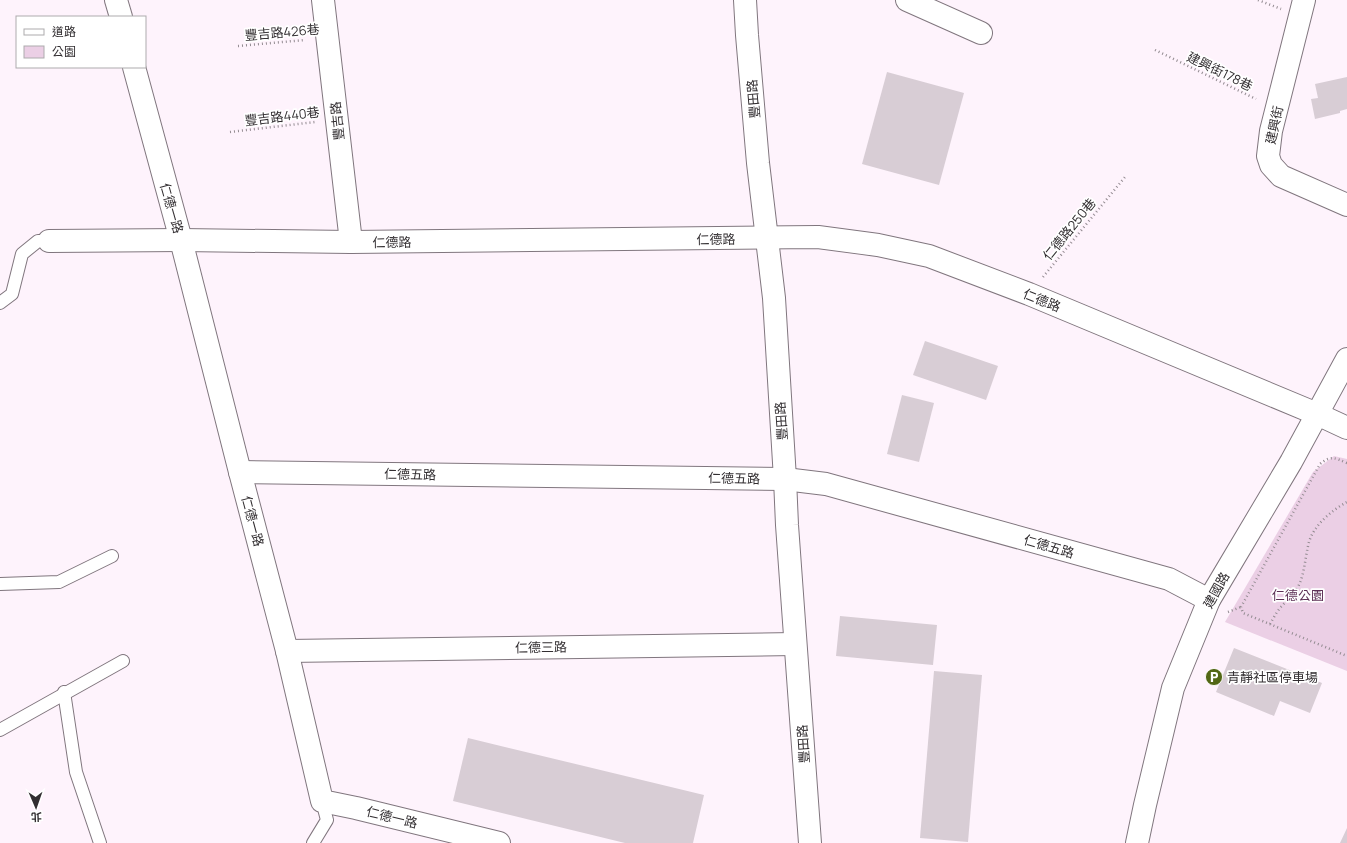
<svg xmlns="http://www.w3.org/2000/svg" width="1347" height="843" font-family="Manrope,'Noto Sans TC',sans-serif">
<rect width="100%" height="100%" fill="#fef3fc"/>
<!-- green -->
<polygon fill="#ebcfe5" points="1334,456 1347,459 1347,671 1225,622 1313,472"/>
<!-- building -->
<g fill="#d8cdd5">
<polygon points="887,72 964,93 939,185 862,164"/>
<polygon points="1347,77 1347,109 1340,111 1340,113 1315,119 1311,99 1318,98 1315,84"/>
<polygon points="925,341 998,366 986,400 913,375"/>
<polygon points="902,395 934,403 919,462 887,454"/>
<polygon points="840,616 937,625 933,665 836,656"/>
<polygon points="1234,648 1322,683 1310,713 1280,701 1274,716 1216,692"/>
<polygon points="934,671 982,675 968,842 920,838"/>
<polygon points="468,738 704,795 693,843 625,843 453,801"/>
<polygon points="1347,828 1347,843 1340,843"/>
</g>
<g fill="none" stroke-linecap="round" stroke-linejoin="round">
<!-- service casing -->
<g stroke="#80767e" stroke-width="14">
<g id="service">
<polyline points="0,303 12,294 22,254 38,241 49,241"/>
<polyline points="0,584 59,582 112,556"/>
<polyline points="64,692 76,772 100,843"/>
<polyline points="0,730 123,661"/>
<polyline points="313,843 327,820 322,801"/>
</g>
</g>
<!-- minor casing -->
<g stroke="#80767e" stroke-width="24">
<g id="minor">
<polyline points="116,0 121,17"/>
<polyline points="323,0 351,242"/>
<polyline points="745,0 747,35 758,163 774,298 785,479 787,525 810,843"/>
<polyline points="907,0 981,33"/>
<polyline points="1304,0 1271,131 1268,156 1271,165 1281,176 1347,205"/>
<polyline points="134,67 181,240 240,472 287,651 322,801 356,808 499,843"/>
<polyline points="240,472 785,479 826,484 1169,579 1209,600"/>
<polyline points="287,651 795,644"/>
</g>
</g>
<!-- tertiary casing -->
<g stroke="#80767e" stroke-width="24">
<g id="tertiary">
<polyline points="49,241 181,240 351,242 818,237 878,245 929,256 1029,294 1317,414 1347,428"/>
<polyline points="1137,843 1145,805 1173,688 1209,600 1291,462 1347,359"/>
</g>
</g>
<!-- path -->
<g stroke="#938b91" stroke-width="2.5" stroke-dasharray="1 3" stroke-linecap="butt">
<polyline points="1258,0 1281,9"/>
<polyline points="238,46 305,40"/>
<polyline points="1155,50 1256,99"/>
<polyline points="230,132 315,122"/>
<polyline points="1043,277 1125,177"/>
<path d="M1347,463C1335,458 1331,455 1320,464L1241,607L1243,613L1347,656"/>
<polyline points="1228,612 1241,607"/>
<path d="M1270,624C1273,619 1276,613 1280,608C1286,601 1293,596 1298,587C1305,573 1305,557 1309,542C1314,525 1332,510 1347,502"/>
</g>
<!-- service -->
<use href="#service" stroke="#fff" stroke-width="12"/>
<!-- minor -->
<use href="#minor" stroke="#fff" stroke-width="22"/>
<!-- tertiary -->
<use href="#tertiary" stroke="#fff" stroke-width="22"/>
</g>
<!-- icons -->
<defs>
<g id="parking-disc" transform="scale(0.9)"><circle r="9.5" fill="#526715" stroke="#fff"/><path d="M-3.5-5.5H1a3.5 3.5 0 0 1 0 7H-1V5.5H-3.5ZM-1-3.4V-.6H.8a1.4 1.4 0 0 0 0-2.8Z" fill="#fff"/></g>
</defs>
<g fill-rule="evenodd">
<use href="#parking-disc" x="1214" y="677"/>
</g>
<g text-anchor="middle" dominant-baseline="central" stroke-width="3.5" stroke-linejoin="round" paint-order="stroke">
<!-- street labels -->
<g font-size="13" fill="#322e31" stroke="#fff">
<text transform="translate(282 32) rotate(-5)">豐吉路426巷</text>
<text transform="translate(1220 71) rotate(26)">建興街178巷</text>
<text transform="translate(753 99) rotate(-95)">豐田路</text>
<text transform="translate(282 116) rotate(-7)">豐吉路440巷</text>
<text transform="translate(337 121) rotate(-96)">豐吉路</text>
<text transform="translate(1274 125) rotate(-78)">建興街</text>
<text transform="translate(172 208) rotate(74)">仁德一路</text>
<text transform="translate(1069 229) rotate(-51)">仁德路250巷</text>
<text transform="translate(716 239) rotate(-1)">仁德路</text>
<text transform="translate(392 242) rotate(-1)">仁德路</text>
<text transform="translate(1042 300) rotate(22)">仁德路</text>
<text transform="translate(781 421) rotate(-94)">豐田路</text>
<text transform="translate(410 474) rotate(1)">仁德五路</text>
<text transform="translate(734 478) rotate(1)">仁德五路</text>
<text transform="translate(253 521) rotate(75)">仁德一路</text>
<text transform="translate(1049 546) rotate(16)">仁德五路</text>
<text transform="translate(1216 590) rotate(-61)">建國路</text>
<text transform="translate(541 647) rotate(-1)">仁德三路</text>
<text transform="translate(803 744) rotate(-94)">豐田路</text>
<text transform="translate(392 817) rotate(14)">仁德一路</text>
</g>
<!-- park labels -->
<g font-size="13" fill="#5d3156" stroke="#fff">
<text x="1298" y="595">仁德公園</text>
</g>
<!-- poi labels -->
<g font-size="13" fill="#322e31" stroke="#fff" text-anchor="start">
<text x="1227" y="677">青靜社區停車場</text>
</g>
</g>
<!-- legend -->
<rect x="16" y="16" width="130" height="52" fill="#ffffff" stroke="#adabad"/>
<rect x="24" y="29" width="20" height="6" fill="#ffffff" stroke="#adabad"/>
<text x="52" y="36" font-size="12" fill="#322e31">道路</text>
<rect x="24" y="46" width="20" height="12" fill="#ebcfe5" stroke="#adabad"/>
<text x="52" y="56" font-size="12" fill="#322e31">公園</text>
<!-- north arrow -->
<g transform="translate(36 807) rotate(178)" stroke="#ffffff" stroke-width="3" paint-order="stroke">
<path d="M0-3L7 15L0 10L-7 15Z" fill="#322e31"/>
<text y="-6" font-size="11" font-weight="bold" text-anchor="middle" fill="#322e31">北</text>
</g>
</svg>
